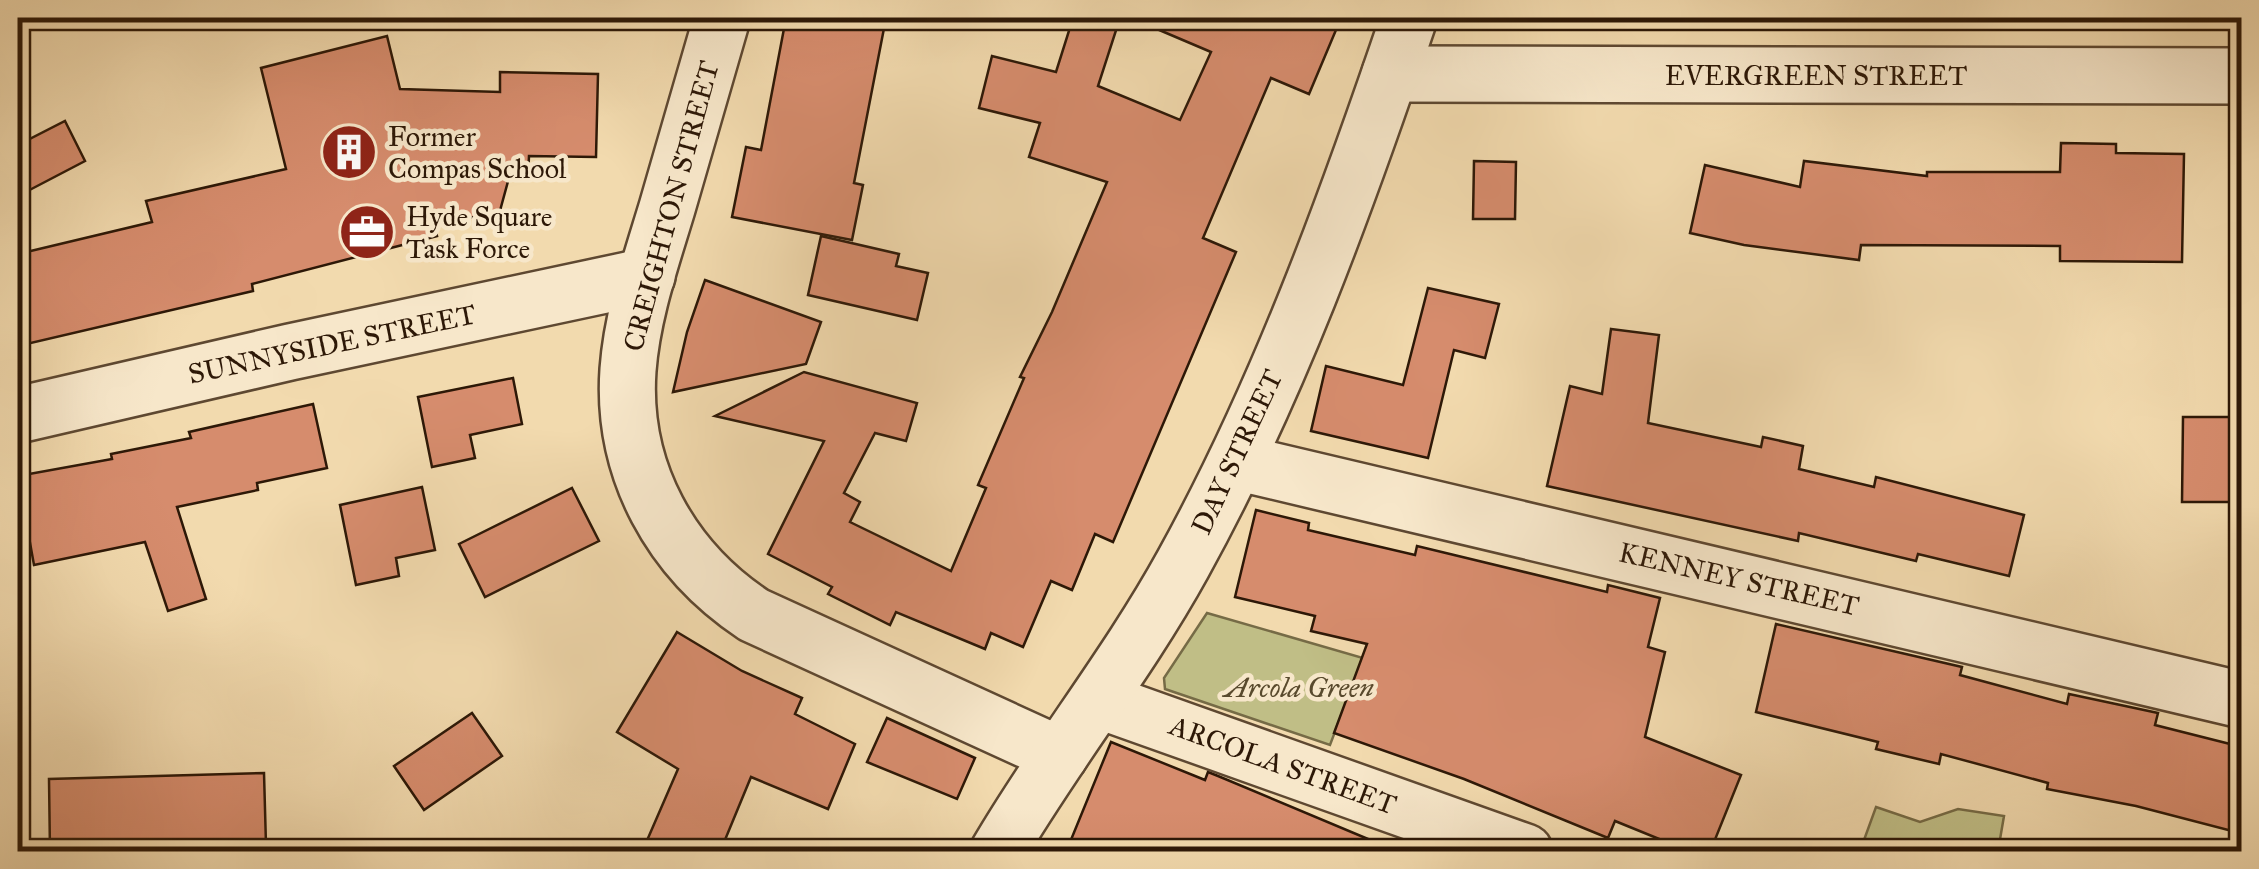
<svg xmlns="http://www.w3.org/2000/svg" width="2259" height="869" font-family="'IM FELL Great Primer',serif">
<rect width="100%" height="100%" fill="#f2daae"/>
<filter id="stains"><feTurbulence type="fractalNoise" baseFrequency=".002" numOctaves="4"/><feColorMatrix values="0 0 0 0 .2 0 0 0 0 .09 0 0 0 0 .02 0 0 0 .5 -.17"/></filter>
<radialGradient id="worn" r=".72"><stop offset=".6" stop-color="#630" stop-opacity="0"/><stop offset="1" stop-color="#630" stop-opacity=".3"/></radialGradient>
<!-- green -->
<g fill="#c0be86" stroke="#766b46" stroke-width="2.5">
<polygon points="1207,613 1363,658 1330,745 1165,689 1164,678"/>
<polygon points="1876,807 1920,822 1958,809 2004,816 1998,851 1860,851"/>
</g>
<!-- building -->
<g fill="#d68c6d" stroke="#2d1807" stroke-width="2.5">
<polygon points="786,18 886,18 854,183 863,185 852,240 732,217 746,147 761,150"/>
<polygon points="1073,18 1120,18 1098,86 1180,120 1211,52 1131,18 1341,18 1309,94 1271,78 1203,238 1236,252 1113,542 1095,534 1072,590 1051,581 1023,647 991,633 985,649 896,612 890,625 828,594 832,587 768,554 824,441 715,416 804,372 917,403 906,441 875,433 844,493 860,502 850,522 951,571 986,488 978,485 1024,378 1020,377 1052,312 1107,182 1029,157 1040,123 979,108 992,56 1056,72"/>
<polygon points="387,36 400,89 500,92 500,72 598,74 596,157 529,156 528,178 510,174 498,218 432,216 437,236 252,284 253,291 18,346 18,254 152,222 146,201 286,169 261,68"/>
<polygon points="65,121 85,161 18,196 18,145"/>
<polygon points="2061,143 2116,144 2116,153 2184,154 2182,262 2060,261 2060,246 1861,245 1859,260 1744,245 1690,233 1705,165 1800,187 1804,161 1927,176 1927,172 2060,172"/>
<polygon points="1474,161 1516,162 1515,219 1473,219"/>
<polygon points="821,236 899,254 896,266 928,273 917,320 808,295"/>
<polygon points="705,280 821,322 806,364 673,392 687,332"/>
<polygon points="1428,288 1499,304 1485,358 1454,350 1428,458 1311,431 1326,366 1403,385"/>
<polygon points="1611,329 1659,335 1648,423 1761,447 1763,437 1803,446 1799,469 1874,487 1876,477 2024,515 2009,576 1918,554 1916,561 1799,533 1798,541 1547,486 1570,386 1602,394"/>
<polygon points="513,378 522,424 470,435 475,458 432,467 418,397"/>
<polygon points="313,404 327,468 257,483 258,490 177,507 206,599 168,611 145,542 34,565 18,476 112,459 111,454 191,438 189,432"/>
<polygon points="2183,417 2242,417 2242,502 2182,502"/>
<polygon points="422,487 435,550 396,558 399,576 356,585 340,505"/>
<polygon points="572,488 599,541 485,597 459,544"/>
<polygon points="1256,510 1309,523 1308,530 1415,555 1417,546 1607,592 1608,585 1660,598 1648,647 1665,652 1645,737 1741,775 1710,852 1691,852 1615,821 1608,838 1464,779 1334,733 1367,644 1311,631 1315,616 1235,597"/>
<polygon points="1776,624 1962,667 1960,675 2067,704 2069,694 2158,713 2155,725 2242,747 2242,794 2232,831 2136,806 2047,789 2048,783 1941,754 1939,764 1876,749 1878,742 1756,712"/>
<polygon points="677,632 742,671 802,698 795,714 855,744 828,809 751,777 720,852 642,852 678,769 617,732"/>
<polygon points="472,713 502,756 424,810 394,766"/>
<polygon points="887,718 975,758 957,799 867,762"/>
<polygon points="1111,742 1205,780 1208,772 1218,776 1399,852 1066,852"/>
<polygon points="264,773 266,845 50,852 49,779"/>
</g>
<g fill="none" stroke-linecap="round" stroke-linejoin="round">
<!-- minor casing -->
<g stroke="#5e4831" stroke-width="60">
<g id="minor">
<path d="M722,18C704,81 685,144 667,208C651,261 632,315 628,370C621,471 671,560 754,615L1060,755"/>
<polyline points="1390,74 2242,76"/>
<polyline points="18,415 290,352 647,276"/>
<polyline points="1236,462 2242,700"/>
<polyline points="1098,700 1525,852"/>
<path d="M998,852C1056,753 1128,664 1183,564C1278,392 1346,204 1409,18"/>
</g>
</g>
<!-- minor -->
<use href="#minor" stroke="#f7e7ca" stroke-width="55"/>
</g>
<!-- icons -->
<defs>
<g id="building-disc" transform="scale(2.875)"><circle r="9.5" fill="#8f2418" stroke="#f7e7ca"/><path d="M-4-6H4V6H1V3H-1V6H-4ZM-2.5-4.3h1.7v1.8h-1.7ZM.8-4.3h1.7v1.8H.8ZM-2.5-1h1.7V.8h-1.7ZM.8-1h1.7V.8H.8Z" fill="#fff"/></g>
<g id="office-disc" transform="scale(2.875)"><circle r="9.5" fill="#8f2418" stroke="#f7e7ca"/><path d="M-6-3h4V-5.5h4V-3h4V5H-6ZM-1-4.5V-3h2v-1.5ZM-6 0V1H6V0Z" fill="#fff"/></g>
</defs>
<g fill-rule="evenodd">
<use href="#building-disc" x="349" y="152"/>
<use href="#office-disc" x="367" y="232"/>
</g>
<g text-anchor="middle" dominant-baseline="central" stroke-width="9" stroke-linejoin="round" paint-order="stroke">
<!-- street labels -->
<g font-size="28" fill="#2d1807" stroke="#f7e7ca">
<text x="1816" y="75">EVERGREEN STREET</text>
<text transform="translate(671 206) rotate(-75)">CREIGHTON STREET</text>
<text transform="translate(332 344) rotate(-12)">SUNNYSIDE STREET</text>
<text transform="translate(1237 452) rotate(-65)">DAY STREET</text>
<text transform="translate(1739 579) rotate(13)">KENNEY STREET</text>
<text transform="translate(1283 765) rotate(20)">ARCOLA STREET</text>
</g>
<!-- poi labels -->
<g font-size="28" fill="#2d1807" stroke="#f7e7ca" text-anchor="start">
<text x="388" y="136">Former<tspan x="388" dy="32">Compas School</tspan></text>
<text x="406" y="216">Hyde Square<tspan x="406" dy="32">Task Force</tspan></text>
</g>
<!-- park labels -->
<g font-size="28" font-style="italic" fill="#594a2d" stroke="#f7e7ca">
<text x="1299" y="687">Arcola Green</text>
</g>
</g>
<!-- margin -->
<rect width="2259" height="869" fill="none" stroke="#f2daae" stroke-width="60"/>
<rect x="20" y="20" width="2219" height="829" fill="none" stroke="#2d1807" stroke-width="5"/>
<rect x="30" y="30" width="2199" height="809" fill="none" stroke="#2d1807" stroke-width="2.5"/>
<rect width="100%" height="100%" filter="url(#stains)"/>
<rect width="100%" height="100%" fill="url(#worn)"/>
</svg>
